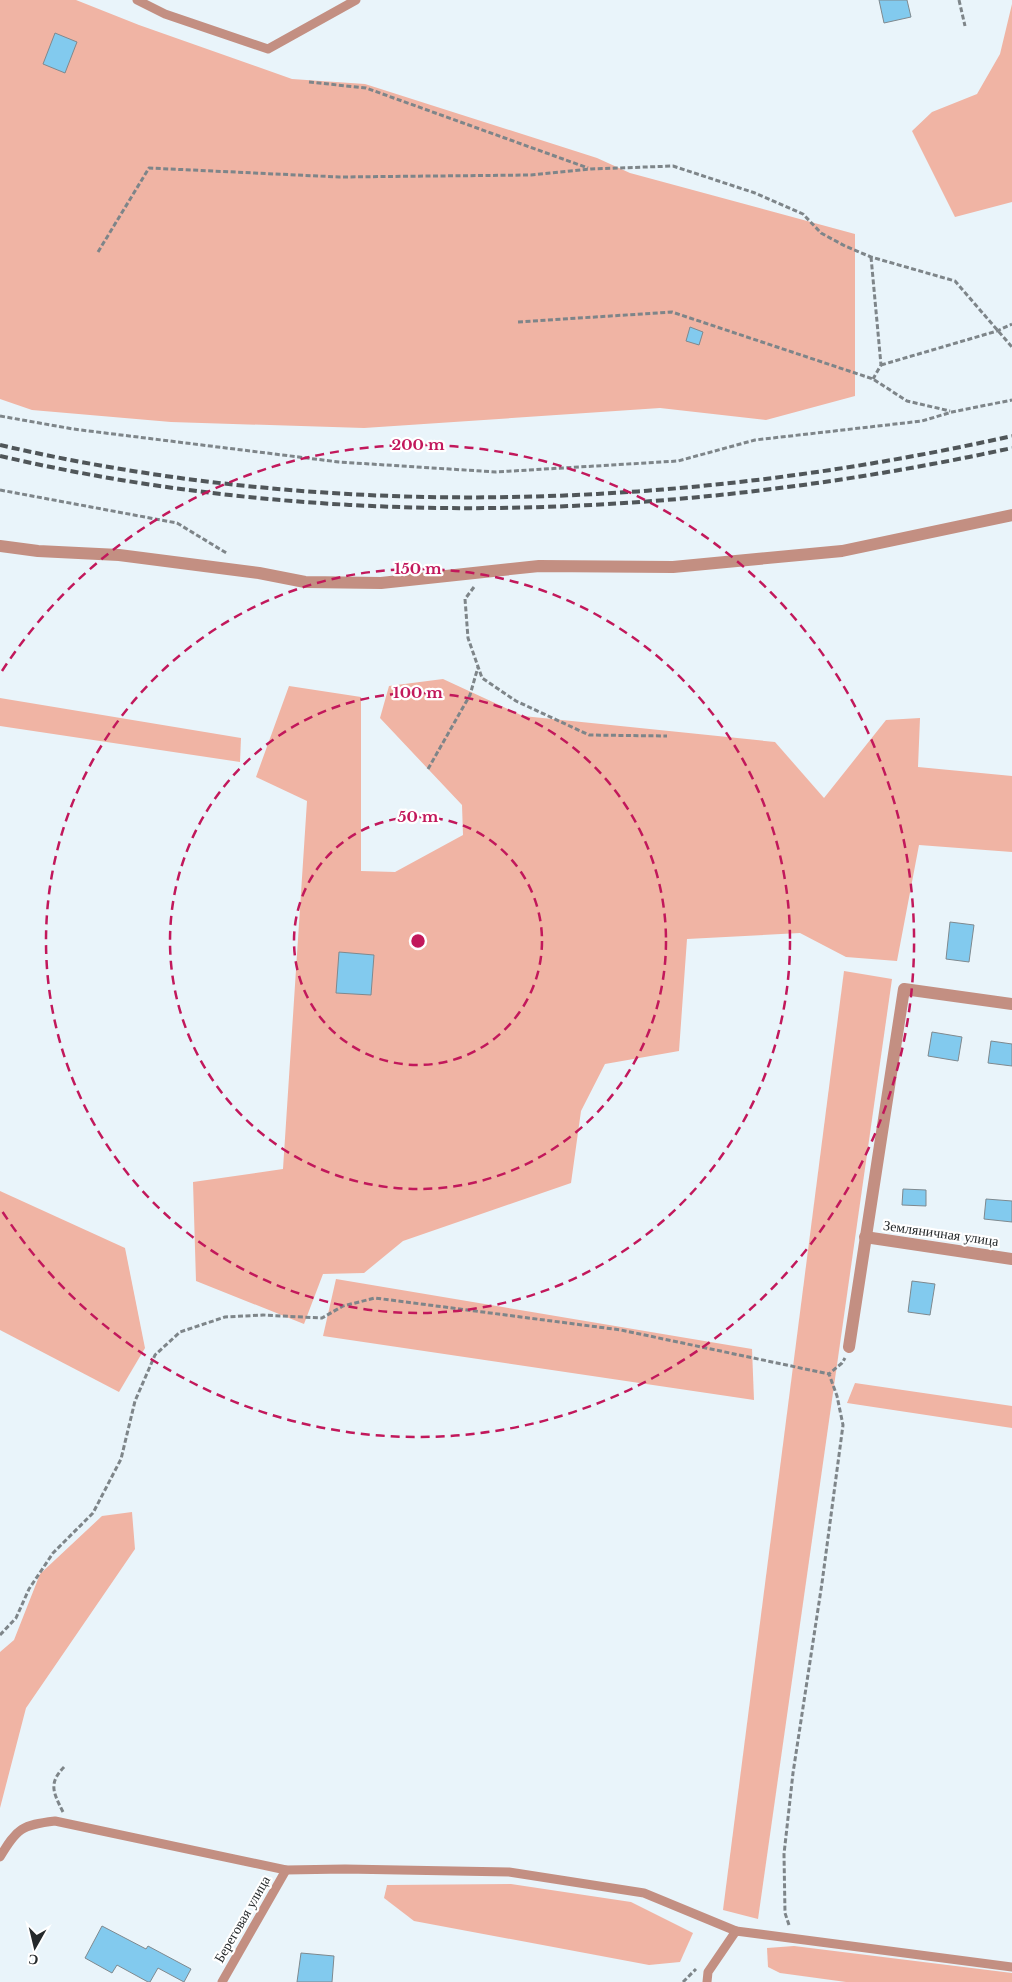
<svg xmlns="http://www.w3.org/2000/svg" width="1012" height="1982" font-family="'Libre Baskerville',serif">
<rect width="100%" height="100%" fill="#e9f4fa"/>
<!-- green -->
<g fill="#f0b4a4">
<polygon points="0,0 76,0 139,25 292,79 365,84 597,158 630,173 855,234 855,396 766,420 660,408 364,428 171,422 32,410 0,399"/>
<polygon points="1012,4 1012,202 955,217 912,131 932,112 977,94 1000,54"/>
<polygon points="443,679 523,716 775,742 824,798 886,720 920,718 918,767 1012,776 1012,852 919,845 897,961 846,957 800,933 687,939 679,1051 605,1064 581,1111 571,1183 403,1241 364,1273 323,1274 304,1324 196,1281 193,1182 283,1169 307,801 256,777 289,686 361,697 361,871 395,872 463,835 462,805 380,718 389,686"/>
<polygon points="0,698 241,738 240,762 0,726"/>
<polygon points="844,971 892,979 758,1919 723,1910"/>
<polygon points="0,1191 125,1248 145,1348 119,1392 0,1330"/>
<polygon points="336,1279 752,1349 754,1400 323,1336"/>
<polygon points="855,1383 1012,1406 1012,1428 847,1403"/>
<polygon points="132,1512 135,1549 26,1708 0,1808 0,1652 14,1640 40,1574 102,1516"/>
<polygon points="511,1884 631,1902 693,1933 680,1962 649,1965 414,1921 384,1898 387,1885"/>
<polygon points="794,1946 1012,1973 1012,1982 846,1982 780,1973 768,1967 767,1948"/>
</g>
<!-- building -->
<g fill="#82caee" stroke="#7f898e">
<polygon points="879,0 907,0 911,17 884,23"/>
<polygon points="55,33 77,42 65,73 43,64"/>
<polygon points="690,327 703,332 699,345 686,341"/>
<polygon points="950,922 974,925 969,962 946,959"/>
<polygon points="339,952 374,955 371,995 336,993"/>
<polygon points="932,1032 962,1037 958,1061 928,1056"/>
<polygon points="991,1041 1012,1044 1012,1066 988,1063"/>
<polygon points="903,1189 926,1190 926,1206 902,1205"/>
<polygon points="986,1199 1012,1201 1012,1222 984,1219"/>
<polygon points="912,1281 935,1284 930,1315 908,1312"/>
<polygon points="102,1926 146,1949 148,1946 191,1969 184,1982 158,1968 150,1982 148,1982 117,1965 112,1973 85,1958"/>
<polygon points="301,1953 334,1956 332,1982 297,1982"/>
</g>
<g fill="none" stroke-linecap="round" stroke-linejoin="round">
<!-- path -->
<g stroke="#7e8589" stroke-width="3" stroke-dasharray="5 2.5" stroke-linecap="butt">
<polyline points="959,0 965,26"/>
<polyline points="309,82 366,88 588,168"/>
<polyline points="98,252 149,168 339,177 531,175 591,169 673,166 755,193 803,214 821,233 845,246 871,257 955,281 1012,347"/>
<polyline points="871,257 881,365 873,379"/>
<polyline points="518,322 672,312 873,379 907,401 950,411"/>
<polyline points="881,365 997,331 1012,324"/>
<polyline points="0,416 73,429 339,462 496,472 678,461 755,440 922,421 952,412 1012,400"/>
<polyline points="0,490 177,523 228,554"/>
<polyline points="474,587 465,599 468,638 482,678 516,701 589,735 667,736"/>
<polyline points="428,769 470,695 478,667"/>
<polyline points="0,1635 16,1618 29,1589 53,1553 93,1513 121,1459 135,1401 155,1355 180,1332 225,1317 263,1315 322,1318 343,1306 375,1298 621,1330 829,1374"/>
<path d="M63,1812C53,1792 48,1783 65,1766"/>
<polyline points="789,1925 785,1913 784,1854 793,1773 822,1583 843,1425 837,1396 829,1374 842,1363 845,1358"/>
<polyline points="683,1982 696,1969"/>
</g>
<!-- service -->
<g stroke="#c38f82" stroke-width="9">
<polyline points="137,0 165,14 268,49 356,0"/>
<path d="M0,1857C17,1828 22,1825 55,1821L286,1870L345,1869L509,1872L644,1893L736,1931"/>
<polyline points="222,1982 286,1870"/>
<polyline points="707,1982 708,1972 736,1931 1012,1967"/>
</g>
<!-- minor -->
<g stroke="#c38f82" stroke-width="12">
<polyline points="0,546 38,551 119,555 259,573 305,582 381,583 539,566 673,567 842,551 1012,515"/>
<polyline points="865,1237 1012,1259"/>
<polyline points="849,1347 904,989 1012,1004"/>
</g>
<!-- rail -->
<g stroke="#505659" stroke-width="4" stroke-dasharray="8 4" stroke-linecap="butt">
<path d="M0,445C332,522 681,510 1012,436"/>
<path d="M0,456C333,533 679,520 1012,448"/>
</g>
</g>
<!-- distance rings -->
<g fill="none" stroke="#c2185b" stroke-width="2.5" stroke-dasharray="9 6">
<circle cx="418" cy="941" r="124"/>
<circle cx="418" cy="941" r="248"/>
<circle cx="418" cy="941" r="372"/>
<path d="M2 671A496 496 0 1 1 2 1211"/>
</g>
<g text-anchor="middle" dominant-baseline="central" stroke-width="4.5" stroke-linejoin="round" paint-order="stroke">
<!-- street labels -->
<g font-size="14" fill="#25292b" stroke="#fff">
<text transform="translate(941 1233) rotate(8)">Земляничная улица</text>
<text transform="translate(242 1919) rotate(-60)">Береговая улица</text>
</g>
</g>
<circle cx="418" cy="941" r="8" fill="#c2185b" stroke="#fff" stroke-width="2.5"/>
<g font-size="15" text-anchor="middle" font-weight="bold" fill="#c2185b" stroke="#fff" stroke-width="4.5" stroke-linejoin="round" paint-order="stroke">
<text x="418" y="450">200 m</text>
<text x="418" y="574">150 m</text>
<text x="418" y="698">100 m</text>
<text x="418" y="822">50 m</text>
</g>
<!-- north arrow -->
<g transform="translate(35 1947) rotate(188)" stroke="#ffffff" stroke-width="4" paint-order="stroke">
<path d="M0-4L9 19L0 12L-9 19Z" fill="#25292b"/>
<text y="-8" font-size="14" font-weight="bold" text-anchor="middle" fill="#25292b">С</text>
</g>
</svg>
